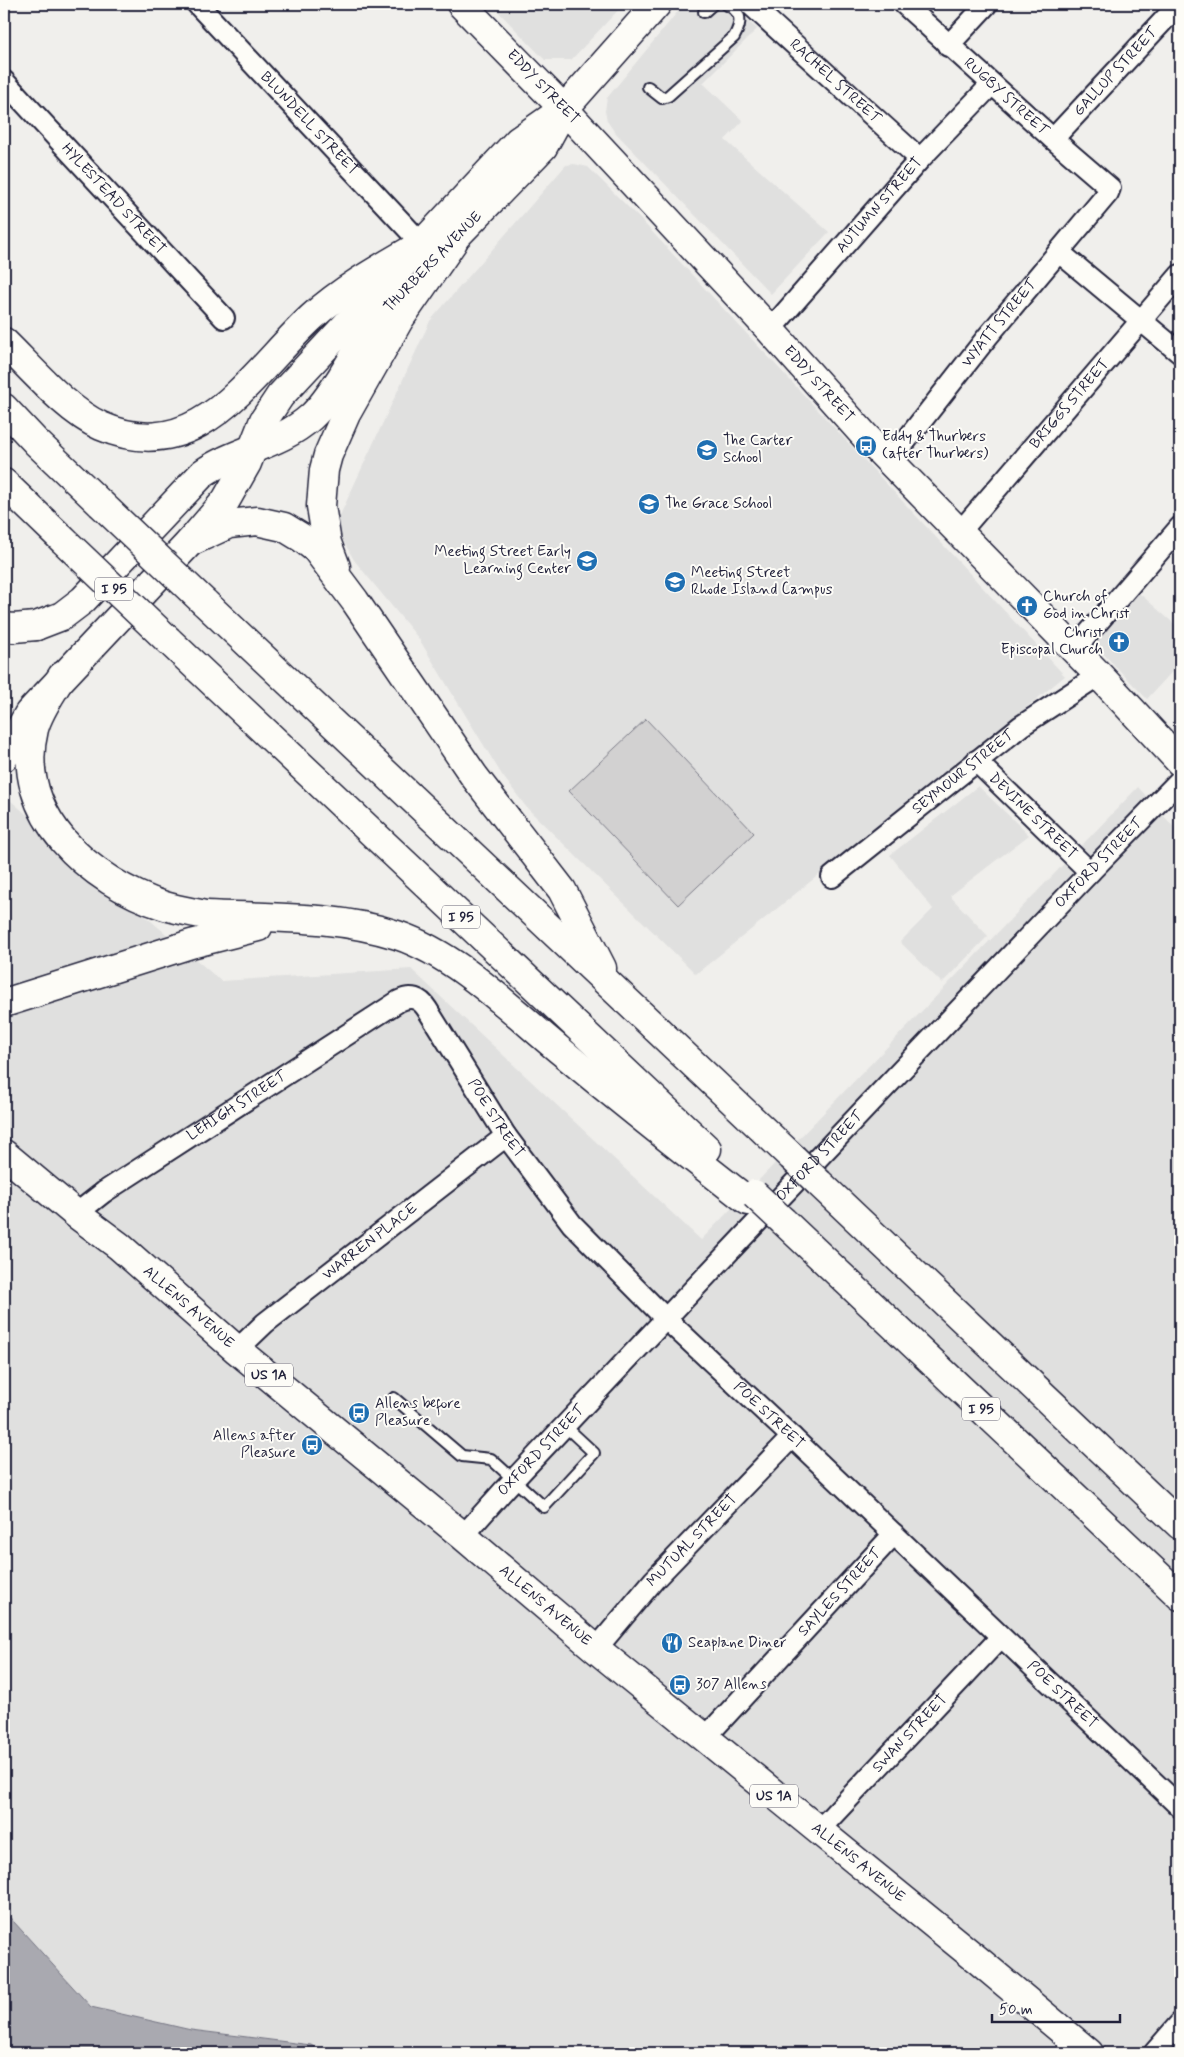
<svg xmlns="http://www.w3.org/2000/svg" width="1184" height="2057" font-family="Mynerve,sans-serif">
<rect width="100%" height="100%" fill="#f0efec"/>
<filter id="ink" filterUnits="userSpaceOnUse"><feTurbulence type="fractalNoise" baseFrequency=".02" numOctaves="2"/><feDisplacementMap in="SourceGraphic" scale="10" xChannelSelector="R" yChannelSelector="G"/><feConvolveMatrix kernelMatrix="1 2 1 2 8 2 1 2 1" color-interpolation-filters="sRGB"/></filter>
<g filter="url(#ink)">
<!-- built -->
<g fill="#e0e0df">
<polygon points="491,4 624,4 571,60 545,60"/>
<polygon points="684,4 729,4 757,29 703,83 743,121 725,140 829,232 771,294 614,131 607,121 605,111 607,98"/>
<polygon points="574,164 588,167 642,221 1065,676 696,974 527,808 502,775 419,639 354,560 335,526 430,321 566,165"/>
<polygon points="1139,593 1180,629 1180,663 1147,699 1094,644"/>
<polygon points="978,786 1029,835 950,896 988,936 942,983 900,942 933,909 890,855"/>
<polygon points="1138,787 1180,834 1180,2053 323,2053 311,2045 191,2030 91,2007 4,1911 4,795 221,981 411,969 701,1240"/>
</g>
<!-- green -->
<polygon fill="#d2d1d1" stroke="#7a7a86" points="646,719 754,833 678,905 569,791"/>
<!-- water -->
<polygon fill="#a9a9b0" stroke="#737381" points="4,1911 91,2007 191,2030 311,2045 323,2053 4,2053"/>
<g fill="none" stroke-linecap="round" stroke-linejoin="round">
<!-- lane casing -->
<g stroke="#22223b" stroke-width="14">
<g id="lane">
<polyline points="704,12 713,4"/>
<path d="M648,87L662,98L668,96L734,37C742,23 743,11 725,4"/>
<polyline points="394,1398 462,1456 491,1459 544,1507 594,1453 565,1426"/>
</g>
</g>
<!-- street casing -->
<g stroke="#22223b" stroke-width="24">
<g id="street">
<path id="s1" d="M197,4L422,244"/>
<path id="s2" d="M750,4L920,159"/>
<polyline points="948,46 987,4"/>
<path id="s3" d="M4,81L224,318"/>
<path id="s4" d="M1053,139L1179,4"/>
<polyline points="1059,252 1180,353"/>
<path id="s5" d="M770,330L920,159L992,84"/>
<path id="s6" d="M890,461L988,336L1108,193L1110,188L1053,139L904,4"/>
<path id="s7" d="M959,533L1180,275"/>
<polyline points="1074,650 1180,527"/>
<path id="s8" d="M976,761L1090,872"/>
<path id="s9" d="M832,877L1021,726L1099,675"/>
<path id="s10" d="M76,1214L104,1192L399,1001C411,995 420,998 427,1009L506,1136L572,1224L666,1319L792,1437L1180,1807"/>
<path id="s11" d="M237,1350L265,1323L506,1136"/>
<path id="s12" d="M463,1536L505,1489L741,1239L1090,872L1180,780"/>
<path id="s13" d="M596,1649L654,1580L792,1437"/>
<path id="s14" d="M704,1739L894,1534"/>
<path id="s15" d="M818,1831L1001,1637"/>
<polyline points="1154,2053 1180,2023"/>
</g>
</g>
<!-- secondary casing -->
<g stroke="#22223b" stroke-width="31">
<polyline id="secondary" points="461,4 564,109 657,4"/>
</g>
<!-- primary casing -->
<g stroke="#22223b" stroke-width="31">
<g id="primary">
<path id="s16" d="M564,109L770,330L865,436L1099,675L1180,762"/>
<polyline points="435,258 543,147 561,114"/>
<path d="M36,626L62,616L83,600L203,473C236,450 280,445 311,417C323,406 332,392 341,378C359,349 376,318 399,293"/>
<polyline points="4,757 29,713 190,542 226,500 247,463 264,420 280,396 518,141 564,109"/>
<path id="s17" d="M4,1154L76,1214L119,1246L237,1350L463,1536L596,1649L979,1961L1089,2053"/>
</g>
</g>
<!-- highway casing -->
<g stroke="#22223b" stroke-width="31">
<g id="highway">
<path d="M4,342C31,368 67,411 101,426C199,469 251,373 312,317C344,288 384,266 422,244"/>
<polyline points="4,408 36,442 101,504"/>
<polyline points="4,483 61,538"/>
<polyline points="190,542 229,524 257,521 284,527 302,538 316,549 355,601 474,776 562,890 602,968"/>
<polyline points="336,567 327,543 321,506 324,470 328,455 346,414 399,320 453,242"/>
<polyline points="204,602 792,1157"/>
<polyline points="4,627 14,628 36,626"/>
<polyline points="168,640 707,1149"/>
<path d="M62,676C52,693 39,710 34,729C13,815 90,882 165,906C178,910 192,912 206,915C270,918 335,915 397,935C459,956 512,1011 562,1052C623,1103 685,1152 748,1201"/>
<polyline points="4,1003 191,944 258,927"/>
<polyline points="819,1183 1180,1525"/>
<polyline points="783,1221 1180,1596"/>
</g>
</g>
<!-- lane -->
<use href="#lane" stroke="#fdfcf7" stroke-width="10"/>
<!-- street -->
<use href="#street" stroke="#fdfcf7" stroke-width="20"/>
<!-- secondary -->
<use href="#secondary" stroke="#fdfcf7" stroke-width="28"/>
<!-- primary -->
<use href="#primary" stroke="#fdfcf7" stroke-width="28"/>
<!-- highway -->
<use href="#highway" stroke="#fdfcf7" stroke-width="28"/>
<!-- highway-bridge casing -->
<g stroke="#22223b" stroke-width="31" stroke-linecap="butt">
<g id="highway-bridge">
<polyline points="101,504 204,602"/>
<polyline points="61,538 168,640"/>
<polyline points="792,1157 819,1183"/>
<polyline points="754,1194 783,1221"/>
</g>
</g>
<!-- highway-bridge -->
<use href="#highway-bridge" stroke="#fdfcf7" stroke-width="28"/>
</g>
</g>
<!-- icons -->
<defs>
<g id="bus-disc" transform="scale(1.125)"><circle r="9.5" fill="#1f6fb2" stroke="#fdfcf7"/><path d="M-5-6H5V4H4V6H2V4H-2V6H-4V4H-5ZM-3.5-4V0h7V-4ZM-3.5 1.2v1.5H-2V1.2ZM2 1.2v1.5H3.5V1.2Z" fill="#fff"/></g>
<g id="school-disc" transform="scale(1.125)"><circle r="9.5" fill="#1f6fb2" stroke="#fdfcf7"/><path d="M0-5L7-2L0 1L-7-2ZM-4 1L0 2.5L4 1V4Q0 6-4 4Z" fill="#fff"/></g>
<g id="church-disc" transform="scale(1.125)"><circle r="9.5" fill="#1f6fb2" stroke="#fdfcf7"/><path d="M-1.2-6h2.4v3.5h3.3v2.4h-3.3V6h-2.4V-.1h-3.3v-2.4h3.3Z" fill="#fff"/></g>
<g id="restaurant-disc" transform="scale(1.125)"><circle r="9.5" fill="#1f6fb2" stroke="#fdfcf7"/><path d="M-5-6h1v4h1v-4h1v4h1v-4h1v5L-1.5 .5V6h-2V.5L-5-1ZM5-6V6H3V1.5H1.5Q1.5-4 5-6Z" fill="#fff"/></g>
</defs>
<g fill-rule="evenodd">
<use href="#bus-disc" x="866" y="446"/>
<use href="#school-disc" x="707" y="450"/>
<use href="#school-disc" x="649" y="504"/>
<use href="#school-disc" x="587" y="561"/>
<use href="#school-disc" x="675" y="582"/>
<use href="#church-disc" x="1027" y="606"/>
<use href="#church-disc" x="1119" y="642"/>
<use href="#bus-disc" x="359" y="1413"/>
<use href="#bus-disc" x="312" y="1445"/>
<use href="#restaurant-disc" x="672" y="1643"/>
<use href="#bus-disc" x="680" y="1685"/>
</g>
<g text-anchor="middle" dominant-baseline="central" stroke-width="4" stroke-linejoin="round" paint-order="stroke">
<!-- shield labels -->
<g fill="#fdfcf7" stroke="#646373" stroke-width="1">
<rect x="95" y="577.5" width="38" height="23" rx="4"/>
<rect x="442" y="905.5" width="38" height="23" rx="4"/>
<rect x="245" y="1363.5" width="48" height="23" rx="4"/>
<rect x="962" y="1397.5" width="38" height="23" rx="4"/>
<rect x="750" y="1784.5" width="48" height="23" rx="4"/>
</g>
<g font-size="14" font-weight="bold" fill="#22223b">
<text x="114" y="589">I 95</text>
<text x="461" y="917">I 95</text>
<text x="269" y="1375">US 1A</text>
<text x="981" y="1409">I 95</text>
<text x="774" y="1796">US 1A</text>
</g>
<!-- street labels -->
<g font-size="15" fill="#22223b" stroke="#fdfcf7">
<text stroke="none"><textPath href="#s4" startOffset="92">GALLUP STREET</textPath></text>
<text stroke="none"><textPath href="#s2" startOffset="115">RACHEL STREET</textPath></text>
<text transform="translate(543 87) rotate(46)">EDDY STREET</text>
<text transform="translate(1006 97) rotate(42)">RUGBY STREET</text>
<text stroke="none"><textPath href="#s1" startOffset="164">BLUNDELL STREET</textPath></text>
<text stroke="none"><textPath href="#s3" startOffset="161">HYLESTEAD STREET</textPath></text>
<text stroke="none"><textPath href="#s5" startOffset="166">AUTUMN STREET</textPath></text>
<text transform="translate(433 262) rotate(-46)">THURBERS AVENUE</text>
<text stroke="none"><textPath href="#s6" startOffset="176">WYATT STREET</textPath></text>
<text stroke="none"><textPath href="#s16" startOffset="375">EDDY STREET</textPath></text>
<text stroke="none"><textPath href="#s7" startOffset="170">BRIGGS STREET</textPath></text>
<text stroke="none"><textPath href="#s9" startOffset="168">SEYMOUR STREET</textPath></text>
<text stroke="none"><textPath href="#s8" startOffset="79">DEVINE STREET</textPath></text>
<text stroke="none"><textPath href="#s12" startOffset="926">OXFORD STREET</textPath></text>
<text stroke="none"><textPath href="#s10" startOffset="194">LEHIGH STREET</textPath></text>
<text stroke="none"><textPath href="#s10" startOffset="549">POE STREET</textPath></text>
<text stroke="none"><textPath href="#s12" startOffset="521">OXFORD STREET</textPath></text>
<text stroke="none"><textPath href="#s11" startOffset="172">WARREN PLACE</textPath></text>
<text stroke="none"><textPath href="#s17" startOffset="240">ALLENS AVENUE</textPath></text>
<text stroke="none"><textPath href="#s10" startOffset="954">POE STREET</textPath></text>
<text stroke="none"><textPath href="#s12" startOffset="116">OXFORD STREET</textPath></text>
<text stroke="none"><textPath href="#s13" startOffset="145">MUTUAL STREET</textPath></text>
<text stroke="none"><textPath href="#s14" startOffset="200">SAYLES STREET</textPath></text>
<text stroke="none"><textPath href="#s17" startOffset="705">ALLENS AVENUE</textPath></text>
<text stroke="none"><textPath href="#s10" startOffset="1359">POE STREET</textPath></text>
<text stroke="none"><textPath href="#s15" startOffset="134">SWAN STREET</textPath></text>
<text stroke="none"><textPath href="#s17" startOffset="1110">ALLENS AVENUE</textPath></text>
</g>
<!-- poi labels -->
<g font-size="15" fill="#22223b" stroke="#fdfcf7" text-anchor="start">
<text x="882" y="437">Eddy &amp; Thurbers<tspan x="882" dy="17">(after Thurbers)</tspan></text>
<text x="723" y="441">The Carter<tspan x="723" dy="17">School</tspan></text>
<text x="665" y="504">The Grace School</text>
<text x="571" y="552" text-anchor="end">Meeting Street Early<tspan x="571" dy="17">Learning Center</tspan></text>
<text x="691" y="573">Meeting Street<tspan x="691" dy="17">Rhode Island Campus</tspan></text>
<text x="1043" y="597">Church of<tspan x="1043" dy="17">God in Christ</tspan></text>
<text x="1103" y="633" text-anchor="end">Christ<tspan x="1103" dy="17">Episcopal Church</tspan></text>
<text x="375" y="1404">Allens before<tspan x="375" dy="17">Pleasure</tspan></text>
<text x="296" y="1436" text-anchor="end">Allens after<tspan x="296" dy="17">Pleasure</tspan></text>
<text x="688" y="1643">Seaplane Diner</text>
<text x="696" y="1685">307 Allens</text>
</g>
</g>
<!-- margin -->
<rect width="1184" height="2057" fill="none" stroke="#fdfcf7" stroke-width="20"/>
<rect x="10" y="10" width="1164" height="2037" fill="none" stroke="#22223b" stroke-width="2" filter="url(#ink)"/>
<!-- scale -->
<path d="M992 2014v8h128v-8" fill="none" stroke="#22223b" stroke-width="2.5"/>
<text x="999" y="2014" font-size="15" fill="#22223b" stroke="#fdfcf7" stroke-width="4" paint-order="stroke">50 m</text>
</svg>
